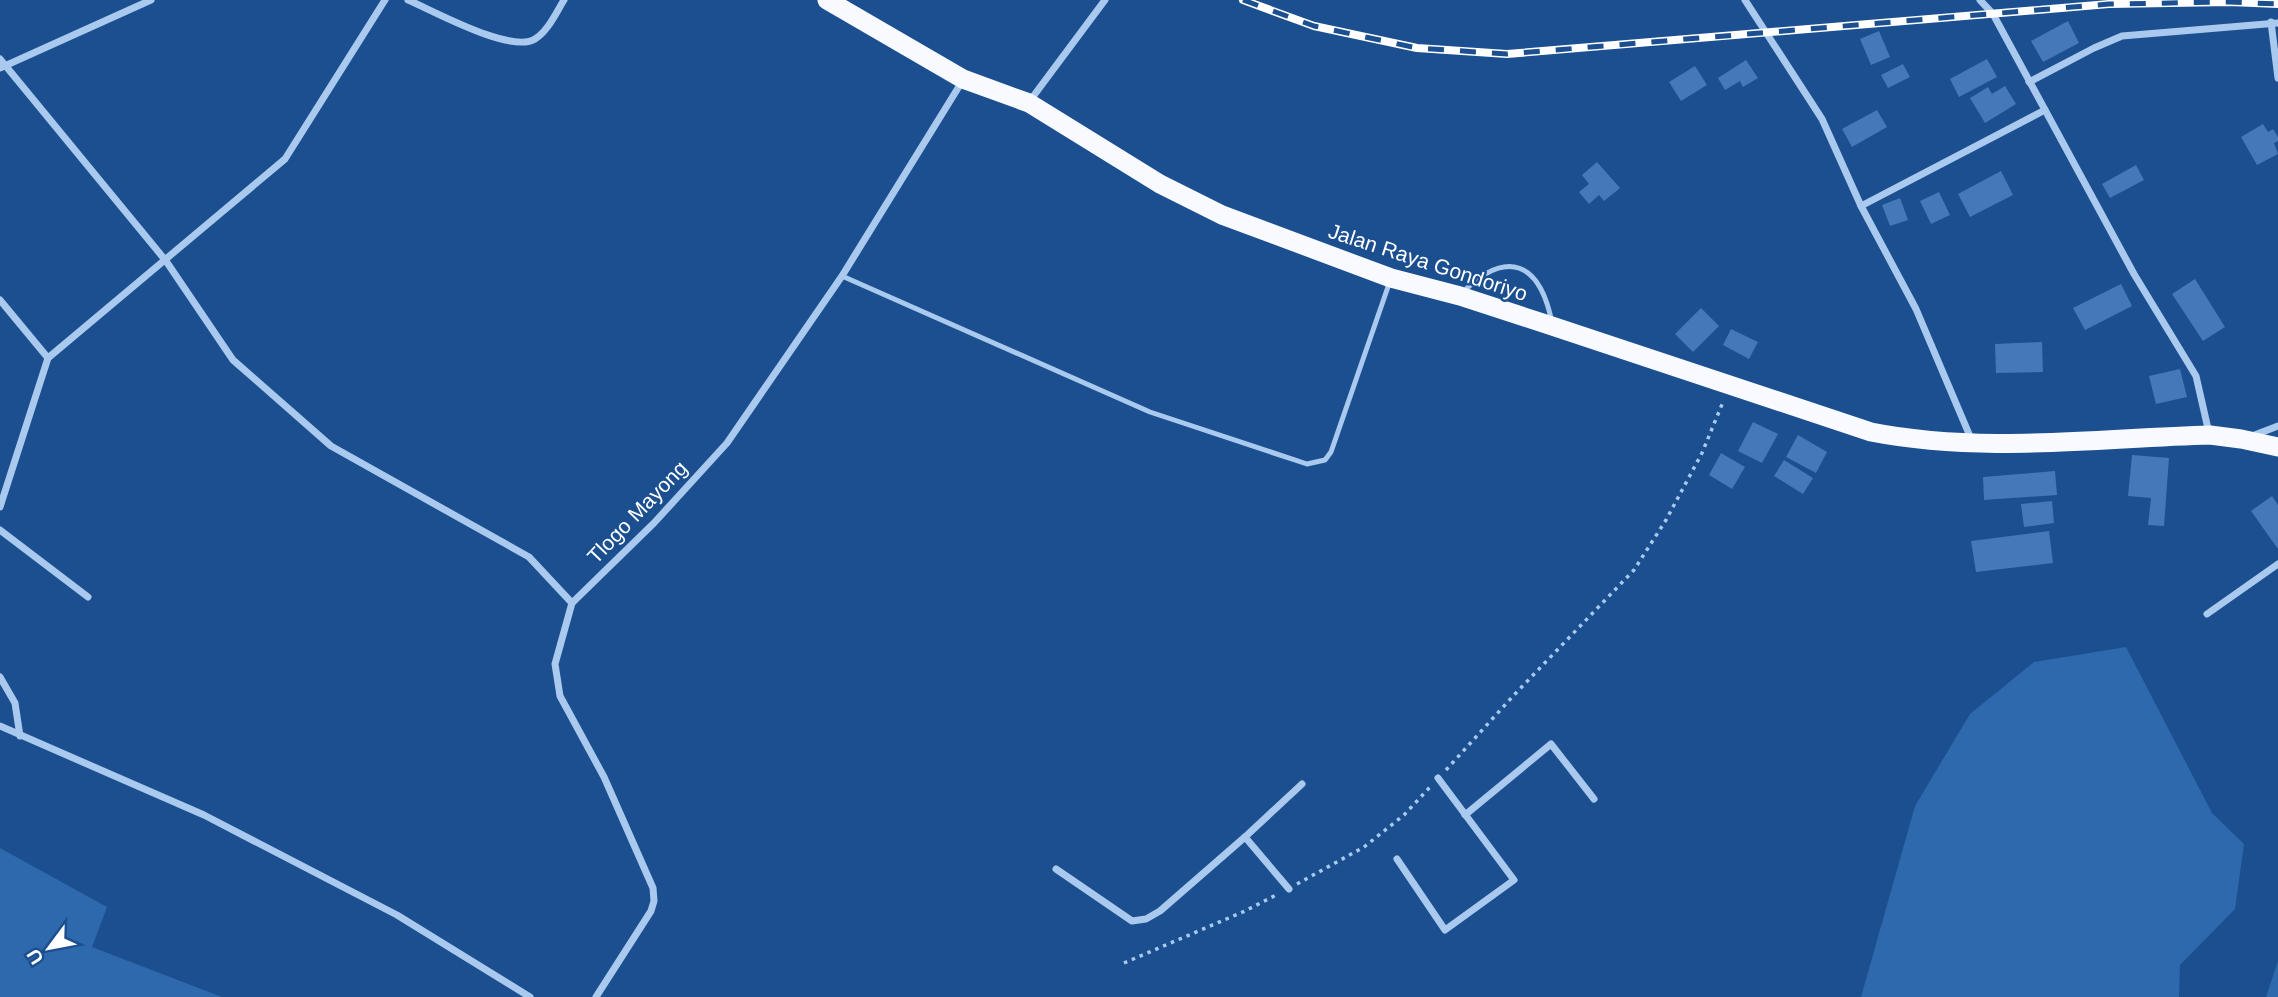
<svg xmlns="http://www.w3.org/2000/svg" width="2278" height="997" font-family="Helvetica,sans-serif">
<rect width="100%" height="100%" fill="#1b4f8f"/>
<!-- green -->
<g fill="#2e69ad">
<polygon points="2126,647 2212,813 2244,844 2235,909 2180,965 2179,997 1861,997 1915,806 1970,714 2034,662"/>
<polygon points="0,848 107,907 92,947 222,997 0,997"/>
<polygon points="2278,961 2278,997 2266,997"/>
</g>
<!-- building -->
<g fill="#4478b7">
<polygon points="2068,21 2079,43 2043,62 2031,41"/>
<polygon points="1879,31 1890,57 1871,65 1860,39"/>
<polygon points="1987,59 1997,77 1959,97 1950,79"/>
<polygon points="1746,60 1758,78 1743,87 1740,81 1725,90 1718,78"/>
<polygon points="1903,64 1910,77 1888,88 1881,75"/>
<polygon points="1695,66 1707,85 1681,101 1669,82"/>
<polygon points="2005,86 2016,104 1985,123 1970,98 1988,87 1992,94"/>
<polygon points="1877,110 1887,127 1852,147 1842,129"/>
<polygon points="2263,124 2268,132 2273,129 2278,137 2278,141 2274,143 2278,154 2257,165 2241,137"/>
<polygon points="1597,162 1620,188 1604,201 1599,195 1589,204 1579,192 1589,184 1582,175"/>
<polygon points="2136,165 2144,180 2110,198 2102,184"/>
<polygon points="2001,171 2013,195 1970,217 1958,194"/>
<polygon points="1939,192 1950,215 1931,224 1920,201"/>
<polygon points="1900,198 1908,220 1890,226 1882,205"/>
<polygon points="2195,279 2225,327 2203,341 2172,294"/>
<polygon points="2121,284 2132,306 2085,330 2073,308"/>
<polygon points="1701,308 1719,326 1693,352 1675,334"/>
<polygon points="1731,329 1758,342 1749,359 1723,345"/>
<polygon points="2042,342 2043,372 1996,373 1995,344"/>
<polygon points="2180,369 2187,397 2156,404 2149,376"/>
<polygon points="1753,422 1778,434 1762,463 1738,451"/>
<polygon points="1798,435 1827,452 1816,473 1786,457"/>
<polygon points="1721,453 1745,467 1732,489 1709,475"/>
<polygon points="2132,455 2169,458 2164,526 2148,525 2151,498 2128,496"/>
<polygon points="1784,460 1813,478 1803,494 1774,476"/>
<polygon points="2055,471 2057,495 1984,500 1983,477"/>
<polygon points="2272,496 2278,505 2278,549 2251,511"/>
<polygon points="2052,501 2054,523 2024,527 2021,504"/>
<polygon points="2049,531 2053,563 1976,572 1971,541"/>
</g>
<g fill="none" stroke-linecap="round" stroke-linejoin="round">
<!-- path -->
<g stroke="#a9c9ee" stroke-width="3.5" stroke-dasharray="3.5 5" stroke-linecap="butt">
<polyline points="1446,770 1514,695 1634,570 1666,520 1702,453 1723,402"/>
<polyline points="1297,884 1364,847 1404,815 1431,786"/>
<polyline points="1124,963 1245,911 1278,894"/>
</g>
<!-- service -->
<g stroke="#a9c9ee" stroke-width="5">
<polyline points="842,276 1150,412 1307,464 1325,460 1331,452 1390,281"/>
<path d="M1462,293C1507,248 1540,262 1552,323"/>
</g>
<!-- minor -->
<g stroke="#a9c9ee" stroke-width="7">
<path d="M408,0C434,11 511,54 535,39C548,31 556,13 564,0"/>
<polyline points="1745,0 1822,119 1861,206 1916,309 1972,441"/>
<polyline points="1980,0 1993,14 2134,274 2196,376 2209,433"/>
<polyline points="2271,22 2278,78"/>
<polyline points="0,59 166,261 233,360 331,446 529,557 572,603"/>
<polyline points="0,68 151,0"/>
<polyline points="2029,82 2094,48 2122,36 2278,23"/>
<polyline points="1029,102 1105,0"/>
<polyline points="1861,206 2045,110"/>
<polyline points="0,300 48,358"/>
<polyline points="2252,436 2278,426"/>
<polyline points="0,507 48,358 285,159 385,0"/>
<polyline points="0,530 88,597"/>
<polyline points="2207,614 2278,564"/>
<polyline points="0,677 15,703 20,736"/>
<polyline points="0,726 204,815 397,915 530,997"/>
<polyline points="1465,815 1551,744 1594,799"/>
<polyline points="1397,859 1445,930 1514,880 1438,778"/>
<polyline points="1056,869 1132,921 1146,919 1160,911 1245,837"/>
<polyline points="1289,889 1245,837 1302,784"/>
<polyline points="596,997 651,911 654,901 653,888 604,777 560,696 555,664 572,603 654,523 727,443 842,276 963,80"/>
</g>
<!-- trunk -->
<path stroke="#f8faff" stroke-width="19" d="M827,0L963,79L1029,103L1160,184L1222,215L1391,278L1460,296L1552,326L1871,432C1983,454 2097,438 2210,435L2241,439L2278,447"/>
<!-- rail casing -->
<g stroke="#fff" stroke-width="8">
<polyline id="rail" points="1243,0 1314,26 1417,48 1507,54 2109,4 2230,2 2278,4"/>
</g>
<!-- rail -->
<use href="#rail" stroke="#1b4f8f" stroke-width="5" stroke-dasharray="16" stroke-linecap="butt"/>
</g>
<g text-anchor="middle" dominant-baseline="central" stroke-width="5" stroke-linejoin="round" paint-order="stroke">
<!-- street labels -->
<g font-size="21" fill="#fff" stroke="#1b4f8f">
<text transform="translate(1428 262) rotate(18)">Jalan Raya Gondoriyo</text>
<text transform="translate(637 512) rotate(-46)">Tlogo Mayong</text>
</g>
</g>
<!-- north arrow -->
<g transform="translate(49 948) rotate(238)" stroke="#1b4f8f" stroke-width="5" paint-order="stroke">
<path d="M0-5L12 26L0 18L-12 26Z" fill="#ffffff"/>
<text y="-10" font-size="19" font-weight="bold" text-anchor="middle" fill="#ffffff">U</text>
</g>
</svg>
